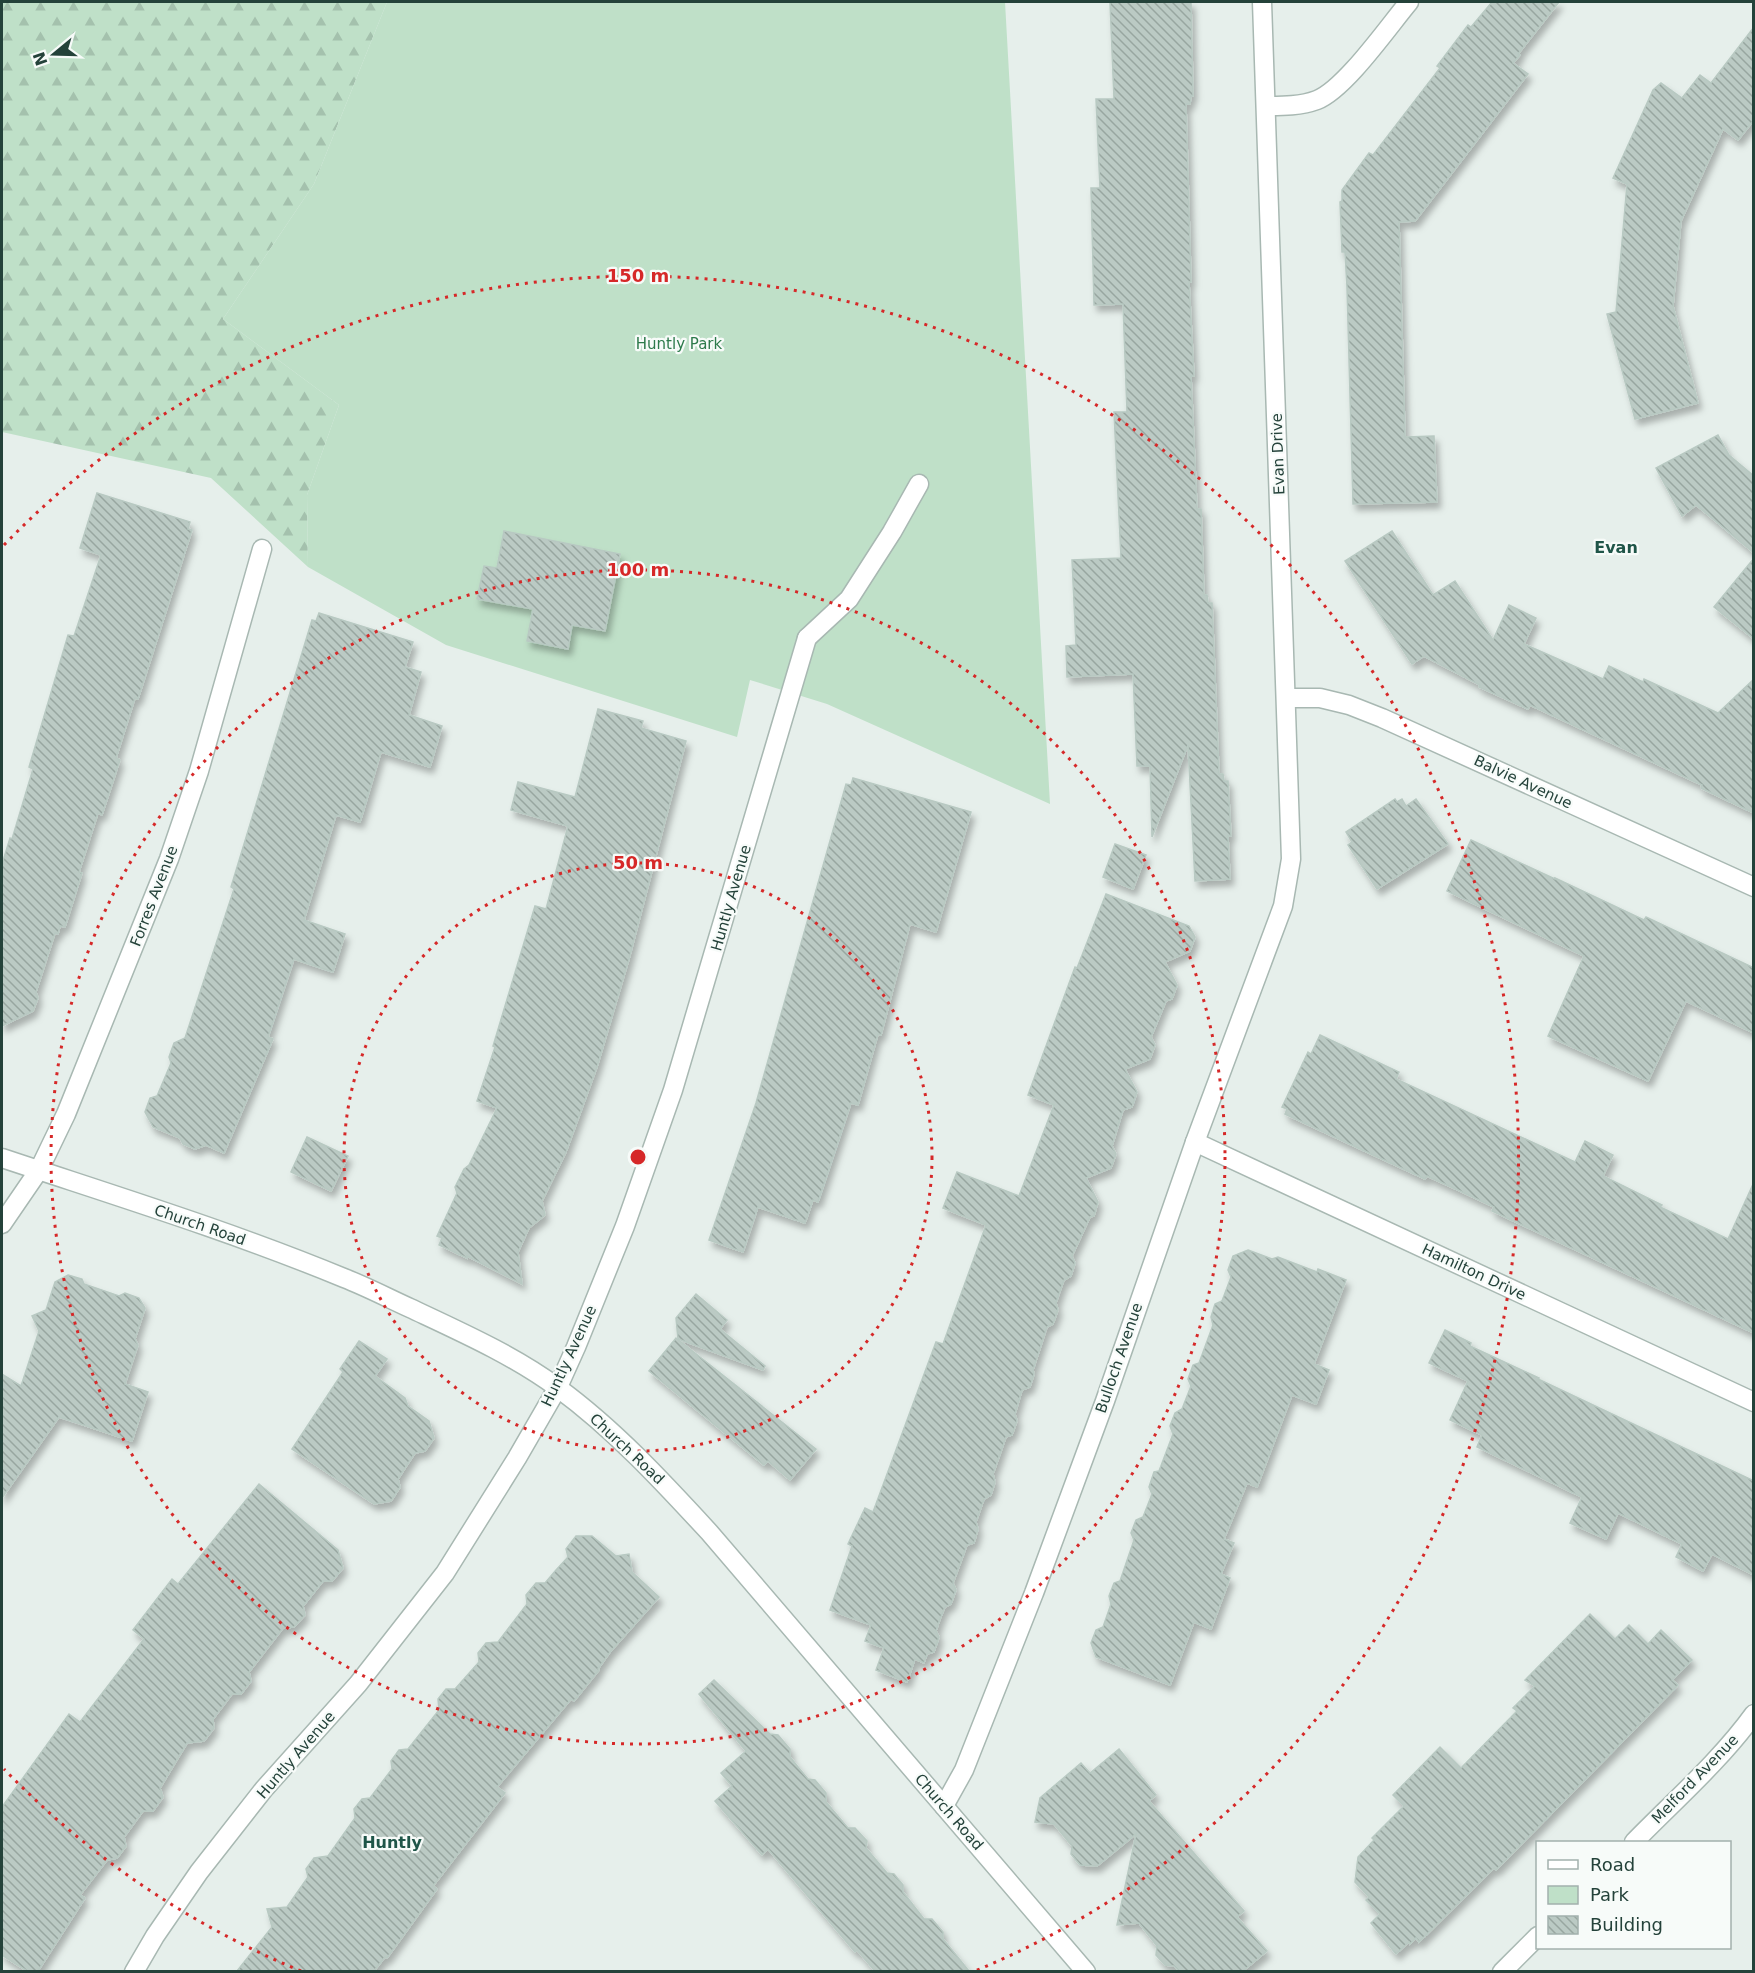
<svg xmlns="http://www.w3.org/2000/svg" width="1755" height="1973" font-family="'DejaVu Sans',sans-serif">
<defs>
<pattern id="forest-firs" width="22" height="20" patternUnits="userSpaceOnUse" patternTransform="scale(1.5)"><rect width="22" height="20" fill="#bfe0c8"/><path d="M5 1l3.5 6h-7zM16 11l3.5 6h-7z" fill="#a4c1ad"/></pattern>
<pattern id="building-back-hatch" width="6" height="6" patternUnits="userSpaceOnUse" patternTransform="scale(1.5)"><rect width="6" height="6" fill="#bbcac4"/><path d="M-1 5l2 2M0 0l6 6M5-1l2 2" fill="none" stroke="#98a6a0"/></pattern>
<filter id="shadow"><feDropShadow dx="3.5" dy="6" stdDeviation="3" flood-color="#0004"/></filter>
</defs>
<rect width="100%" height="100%" fill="#e6efeb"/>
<!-- forest -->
<polygon fill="url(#forest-firs)" points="2,2 387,2 314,184 223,319 339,405 307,495 308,567 211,478 2,432"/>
<!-- park -->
<polygon fill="#bfe0c8" points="387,2 1005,2 1050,804 827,704 750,680 737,737 446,645 308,567 307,495 339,405 223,319 314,184"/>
<!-- building -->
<g fill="url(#building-back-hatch)" stroke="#b8c9c2" stroke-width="1.5" filter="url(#shadow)">
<polygon points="1110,2 1191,2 1193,96 1191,96 1190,104 1186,104 1191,282 1189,282 1194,376 1191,376 1197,509 1201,509 1204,595 1207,595 1208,603 1212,603 1219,774 1223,774 1224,781 1228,781 1231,836 1228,836 1230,879 1195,881 1188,745 1152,837 1150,766 1137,766 1133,674 1067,677 1066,646 1076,645 1072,560 1121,558 1114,412 1127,412 1123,304 1094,305 1091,188 1100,188 1096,99 1114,99"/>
<polygon points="1492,2 1559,2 1518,54 1520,55 1513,63 1528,74 1415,221 1399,222 1405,437 1434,436 1437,502 1353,504 1347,287 1345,252 1342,252 1340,202 1342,201 1342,190 1369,153 1373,155 1440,68 1437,66 1468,25 1471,27"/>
<polygon points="1754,27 1754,120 1738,140 1723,129 1681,221 1673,306 1698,403 1635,419 1607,314 1616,312 1627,184 1613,178 1653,90 1661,83 1682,98 1700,75 1711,83"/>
<polygon points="1718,435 1729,455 1754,476 1754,553 1696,505 1682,516 1656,468"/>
<polygon points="97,493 190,522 188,529 192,530 138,699 135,698 116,758 120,760 102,815 98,813 79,872 82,873 65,927 60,926 58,934 55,933 36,992 38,998 33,1011 2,1026 2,864 10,838 12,839 33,769 29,767 68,635 74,636 101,555 80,548"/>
<polygon points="504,531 620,554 605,631 572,625 568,649 527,641 533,609 477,599 484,566 497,568"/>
<polygon points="1392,531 1433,595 1455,581 1493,640 1509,605 1536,618 1524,644 1603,679 1609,666 1643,682 1644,679 1718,713 1754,679 1754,813 1701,788 1702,785 1530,705 1528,709 1479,687 1480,685 1424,656 1412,664 1345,561"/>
<polygon points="1754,558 1754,639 1714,607"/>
<polygon points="319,613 413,642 405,667 421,672 409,715 442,726 430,767 381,752 360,822 336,815 304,920 345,934 333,972 294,959 268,1037 273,1039 224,1153 206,1145 195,1149 183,1144 180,1138 153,1127 145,1112 150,1098 157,1096 171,1063 169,1057 174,1043 185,1038 234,889 231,887 312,620 316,621"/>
<polygon points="598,709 643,721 641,728 686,741 629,959 597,1067 566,1152 542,1201 545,1215 529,1228 518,1252 522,1284 467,1256 467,1258 439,1245 442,1238 437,1236 457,1193 455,1187 464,1169 469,1165 497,1108 477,1101 495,1047 493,1046 535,906 546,909 568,826 511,810 518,782 575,797"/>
<polygon points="853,778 971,812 936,932 910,924 881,1035 878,1034 858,1105 851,1103 818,1202 813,1200 805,1223 758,1207 743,1252 709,1240 756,1103 846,784 851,785"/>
<polygon points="1395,799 1397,802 1402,799 1406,806 1416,799 1448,844 1377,889 1348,845 1352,842 1346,832"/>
<polygon points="1471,840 1555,879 1555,878 1644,920 1646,917 1754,968 1754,1033 1686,1001 1648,1081 1548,1036 1584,956 1447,891"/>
<polygon points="1115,844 1146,855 1133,889 1103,877"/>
<polygon points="1106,894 1189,926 1195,937 1190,951 1165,962 1177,985 1172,999 1166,1001 1151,1037 1155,1045 1150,1059 1125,1069 1137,1092 1132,1107 1123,1110 1112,1146 1116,1154 1111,1168 1086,1178 1098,1202 1094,1216 1090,1217 1072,1256 1075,1263 1071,1276 1064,1280 1060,1291 1056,1303 1058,1310 1053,1324 1047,1327 1033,1370 1034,1374 1030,1387 1022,1390 1015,1414 1017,1421 1012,1435 1006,1437 993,1474 995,1482 991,1495 984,1499 976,1522 978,1529 974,1543 967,1545 953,1583 956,1590 951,1604 945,1607 940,1619 936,1631 939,1637 934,1652 927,1654 924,1663 915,1659 907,1682 876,1670 884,1648 865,1641 871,1625 830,1610 852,1546 848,1544 865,1508 873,1512 936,1342 943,1344 986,1225 943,1208 957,1172 1019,1196 1054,1105 1028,1095 1075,967 1077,968"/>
<polygon points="1320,1035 1399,1072 1396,1079 1575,1162 1585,1141 1613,1155 1603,1176 1662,1205 1660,1207 1728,1239 1754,1182 1754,1333 1492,1211 1494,1207 1460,1191 1427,1176 1425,1179 1285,1114 1287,1109 1282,1107 1308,1052 1311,1054"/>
<polygon points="307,1137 348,1156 331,1191 291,1172"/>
<polygon points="1248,1250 1272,1259 1278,1257 1317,1272 1318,1269 1346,1280 1314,1364 1329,1370 1316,1404 1292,1395 1257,1487 1247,1483 1224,1539 1234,1543 1221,1574 1230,1578 1211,1629 1194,1622 1170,1685 1096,1657 1091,1643 1096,1630 1103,1627 1111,1604 1109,1596 1114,1583 1120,1581 1134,1540 1131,1533 1136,1520 1143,1517 1152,1494 1149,1487 1154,1472 1159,1471 1173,1434 1170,1426 1175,1413 1182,1409 1191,1386 1188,1379 1193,1365 1199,1363 1213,1325 1211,1317 1215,1304 1222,1301 1231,1277 1228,1270 1233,1256"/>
<polygon points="68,1275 82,1279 84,1284 119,1296 125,1293 139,1298 145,1308 135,1339 138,1345 125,1384 148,1392 132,1441 59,1417 2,1498 2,1374 21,1386 39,1331 32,1316 46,1310 55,1282"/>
<polygon points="696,1294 727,1320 720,1329 765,1366 763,1370 678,1339 676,1318"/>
<polygon points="1445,1330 1471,1343 1470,1346 1539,1378 1538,1379 1754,1481 1754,1575 1712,1554 1703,1571 1676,1557 1682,1544 1618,1513 1606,1539 1570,1523 1582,1497 1477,1447 1482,1435 1450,1420 1468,1381 1429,1363"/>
<polygon points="676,1338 816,1449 790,1480 768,1461 764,1465 649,1371"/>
<polygon points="359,1341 387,1359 375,1376 405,1398 408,1406 429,1421 434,1438 425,1451 415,1453 407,1465 398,1479 400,1487 391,1501 374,1504 292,1449 343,1372 340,1369"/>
<polygon points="259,1484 338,1550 343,1568 332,1581 323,1581 303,1606 305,1615 294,1627 283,1628 249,1672 251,1681 241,1694 232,1694 213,1719 214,1728 204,1741 187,1743 160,1788 163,1797 153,1811 143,1811 124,1837 126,1846 117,1858 107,1860 80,1895 85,1898 38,1971 27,1971 2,1955 2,1807 69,1714 80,1722 144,1639 133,1630 172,1579 178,1584"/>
<polygon points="576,1536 592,1536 616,1556 629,1554 632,1572 659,1597 610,1652 598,1669 599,1670 574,1701 571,1699 497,1787 505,1793 433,1886 437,1889 387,1958 385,1957 374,1971 237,1971 272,1927 267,1909 287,1907 308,1877 306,1869 314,1858 328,1856 355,1818 354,1809 362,1799 370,1798 392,1769 391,1761 399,1750 408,1749 439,1710 438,1699 446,1689 455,1689 479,1662 478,1653 486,1643 498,1642 527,1604 526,1595 536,1583 545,1583 556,1570 568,1557 566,1549"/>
<polygon points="1590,1614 1615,1639 1629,1625 1648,1644 1661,1630 1692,1660 1672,1680 1678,1685 1496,1870 1494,1868 1419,1942 1416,1938 1410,1944 1409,1942 1396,1954 1371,1923 1380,1914 1366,1900 1369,1897 1355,1882 1358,1857 1374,1840 1372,1838 1404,1806 1393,1795 1440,1747 1461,1768 1517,1711 1513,1708 1535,1686 1525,1680"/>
<polygon points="714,1680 770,1734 778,1735 790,1749 790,1757 798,1767 808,1779 815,1780 826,1793 826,1802 848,1828 855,1828 867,1841 866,1848 887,1873 894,1874 903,1885 903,1892 924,1919 932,1919 943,1932 943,1939 969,1971 875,1971 857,1950 855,1952 768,1849 762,1855 715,1801 732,1786 721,1773 746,1751 699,1694"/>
<polygon points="1119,1749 1156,1795 1149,1801 1244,1911 1237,1917 1267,1951 1243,1971 1179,1971 1174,1966 1165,1965 1156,1955 1157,1946 1139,1923 1117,1925 1136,1834 1097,1866 1080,1865 1071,1854 1072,1846 1054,1824 1035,1822 1040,1798 1081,1763 1090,1773"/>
</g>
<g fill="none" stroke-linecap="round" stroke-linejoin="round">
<!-- service casing -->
<g stroke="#a8b8b2" stroke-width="21">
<polyline id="service" points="807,638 849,599 892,532 919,484"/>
</g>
<!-- minor casing -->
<g stroke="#a8b8b2" stroke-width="21">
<g id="minor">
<path d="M1266,106C1283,106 1301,106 1317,100C1345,89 1388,27 1409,2"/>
<polyline points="1287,698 1320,698 1349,705 1382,718 1754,887"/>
<polyline points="1195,1142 1754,1402"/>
<path d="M2,1158C116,1196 233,1232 344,1278C367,1287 388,1298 410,1308C461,1332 513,1355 558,1388C614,1429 662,1481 709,1532L1086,1972"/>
<polyline points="2,1224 39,1170 66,1114 169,859 199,771 262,549"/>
<polyline points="944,1806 964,1770 1034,1593 1105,1401 1195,1142 1283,906 1291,859 1262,2"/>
<path d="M1634,1842C1674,1801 1720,1761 1754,1714"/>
<polyline points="134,1972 155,1936 199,1872 264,1789 358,1684 445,1573 517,1458 558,1387 576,1347 625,1226 673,1090 807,638"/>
<polyline points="1502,1972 1538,1936"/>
</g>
</g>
<!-- service -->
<use href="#service" stroke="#fff" stroke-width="18"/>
<!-- minor -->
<use href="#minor" stroke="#fff" stroke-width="18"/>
</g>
<!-- distance rings -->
<g fill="none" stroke="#d62828" stroke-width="3" stroke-dasharray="3 6">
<circle cx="638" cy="1157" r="294"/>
<circle cx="638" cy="1157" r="587"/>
<path d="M301 1971A881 881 0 0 1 4 1769M4 545A881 881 0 1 1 975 1971"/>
</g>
<g text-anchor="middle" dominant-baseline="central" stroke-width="4.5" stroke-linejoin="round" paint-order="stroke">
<!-- park labels -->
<g font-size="15" fill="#2d7a4b" stroke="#f7fbf9">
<text x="679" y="344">Huntly Park</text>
</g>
<!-- street labels -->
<g font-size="15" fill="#24423a" stroke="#f7fbf9">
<text transform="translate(1278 454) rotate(-92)">Evan Drive</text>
<text transform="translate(1523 782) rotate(25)">Balvie Avenue</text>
<text transform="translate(154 896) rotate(-69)">Forres Avenue</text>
<text transform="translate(731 898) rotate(-74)">Huntly Avenue</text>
<text transform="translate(200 1225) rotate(19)">Church Road</text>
<text transform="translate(1474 1272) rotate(25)">Hamilton Drive</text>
<text transform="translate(569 1356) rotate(-65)">Huntly Avenue</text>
<text transform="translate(1119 1358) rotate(-71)">Bulloch Avenue</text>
<text transform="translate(627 1449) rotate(43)">Church Road</text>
<text transform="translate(296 1755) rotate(-49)">Huntly Avenue</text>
<text transform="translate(1695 1779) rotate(-46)">Melford Avenue</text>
<text transform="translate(949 1812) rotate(49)">Church Road</text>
</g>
<!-- neighbourhood labels -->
<g font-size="16" font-weight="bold" fill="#1f5548" stroke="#f7fbf9">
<text x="1616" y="547">Evan</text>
<text x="392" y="1842">Huntly</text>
</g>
</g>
<circle cx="638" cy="1157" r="9" fill="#d62828" stroke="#f7fbf9" stroke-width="3"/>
<g font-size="18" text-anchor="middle" font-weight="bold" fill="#d62828" stroke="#f7fbf9" stroke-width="4.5" stroke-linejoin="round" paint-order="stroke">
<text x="638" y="282">150 m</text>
<text x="638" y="576">100 m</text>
<text x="638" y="869">50 m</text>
</g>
<!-- border -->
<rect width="1755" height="1973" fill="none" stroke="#24423a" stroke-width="6"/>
<!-- legend -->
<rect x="1536" y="1841" width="195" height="108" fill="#f7fbf9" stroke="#a3b1ad" stroke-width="1.5"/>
<rect x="1548" y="1860" width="30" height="9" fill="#ffffff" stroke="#a3b1ad" stroke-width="1.5"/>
<text x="1590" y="1871" font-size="18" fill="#24423a">Road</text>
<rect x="1548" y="1886" width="30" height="18" fill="#bfe0c8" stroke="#a3b1ad" stroke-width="1.5"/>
<text x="1590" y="1901" font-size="18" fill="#24423a">Park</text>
<rect x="1548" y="1916" width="30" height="18" fill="url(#building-back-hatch)" stroke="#a3b1ad" stroke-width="1.5"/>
<text x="1590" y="1931" font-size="18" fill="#24423a">Building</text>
<!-- north arrow -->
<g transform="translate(54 54) rotate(251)" stroke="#f7fbf9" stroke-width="4.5" paint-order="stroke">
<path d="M0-4.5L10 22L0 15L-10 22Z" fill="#24423a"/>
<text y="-9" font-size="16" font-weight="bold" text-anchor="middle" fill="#24423a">N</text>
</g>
</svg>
